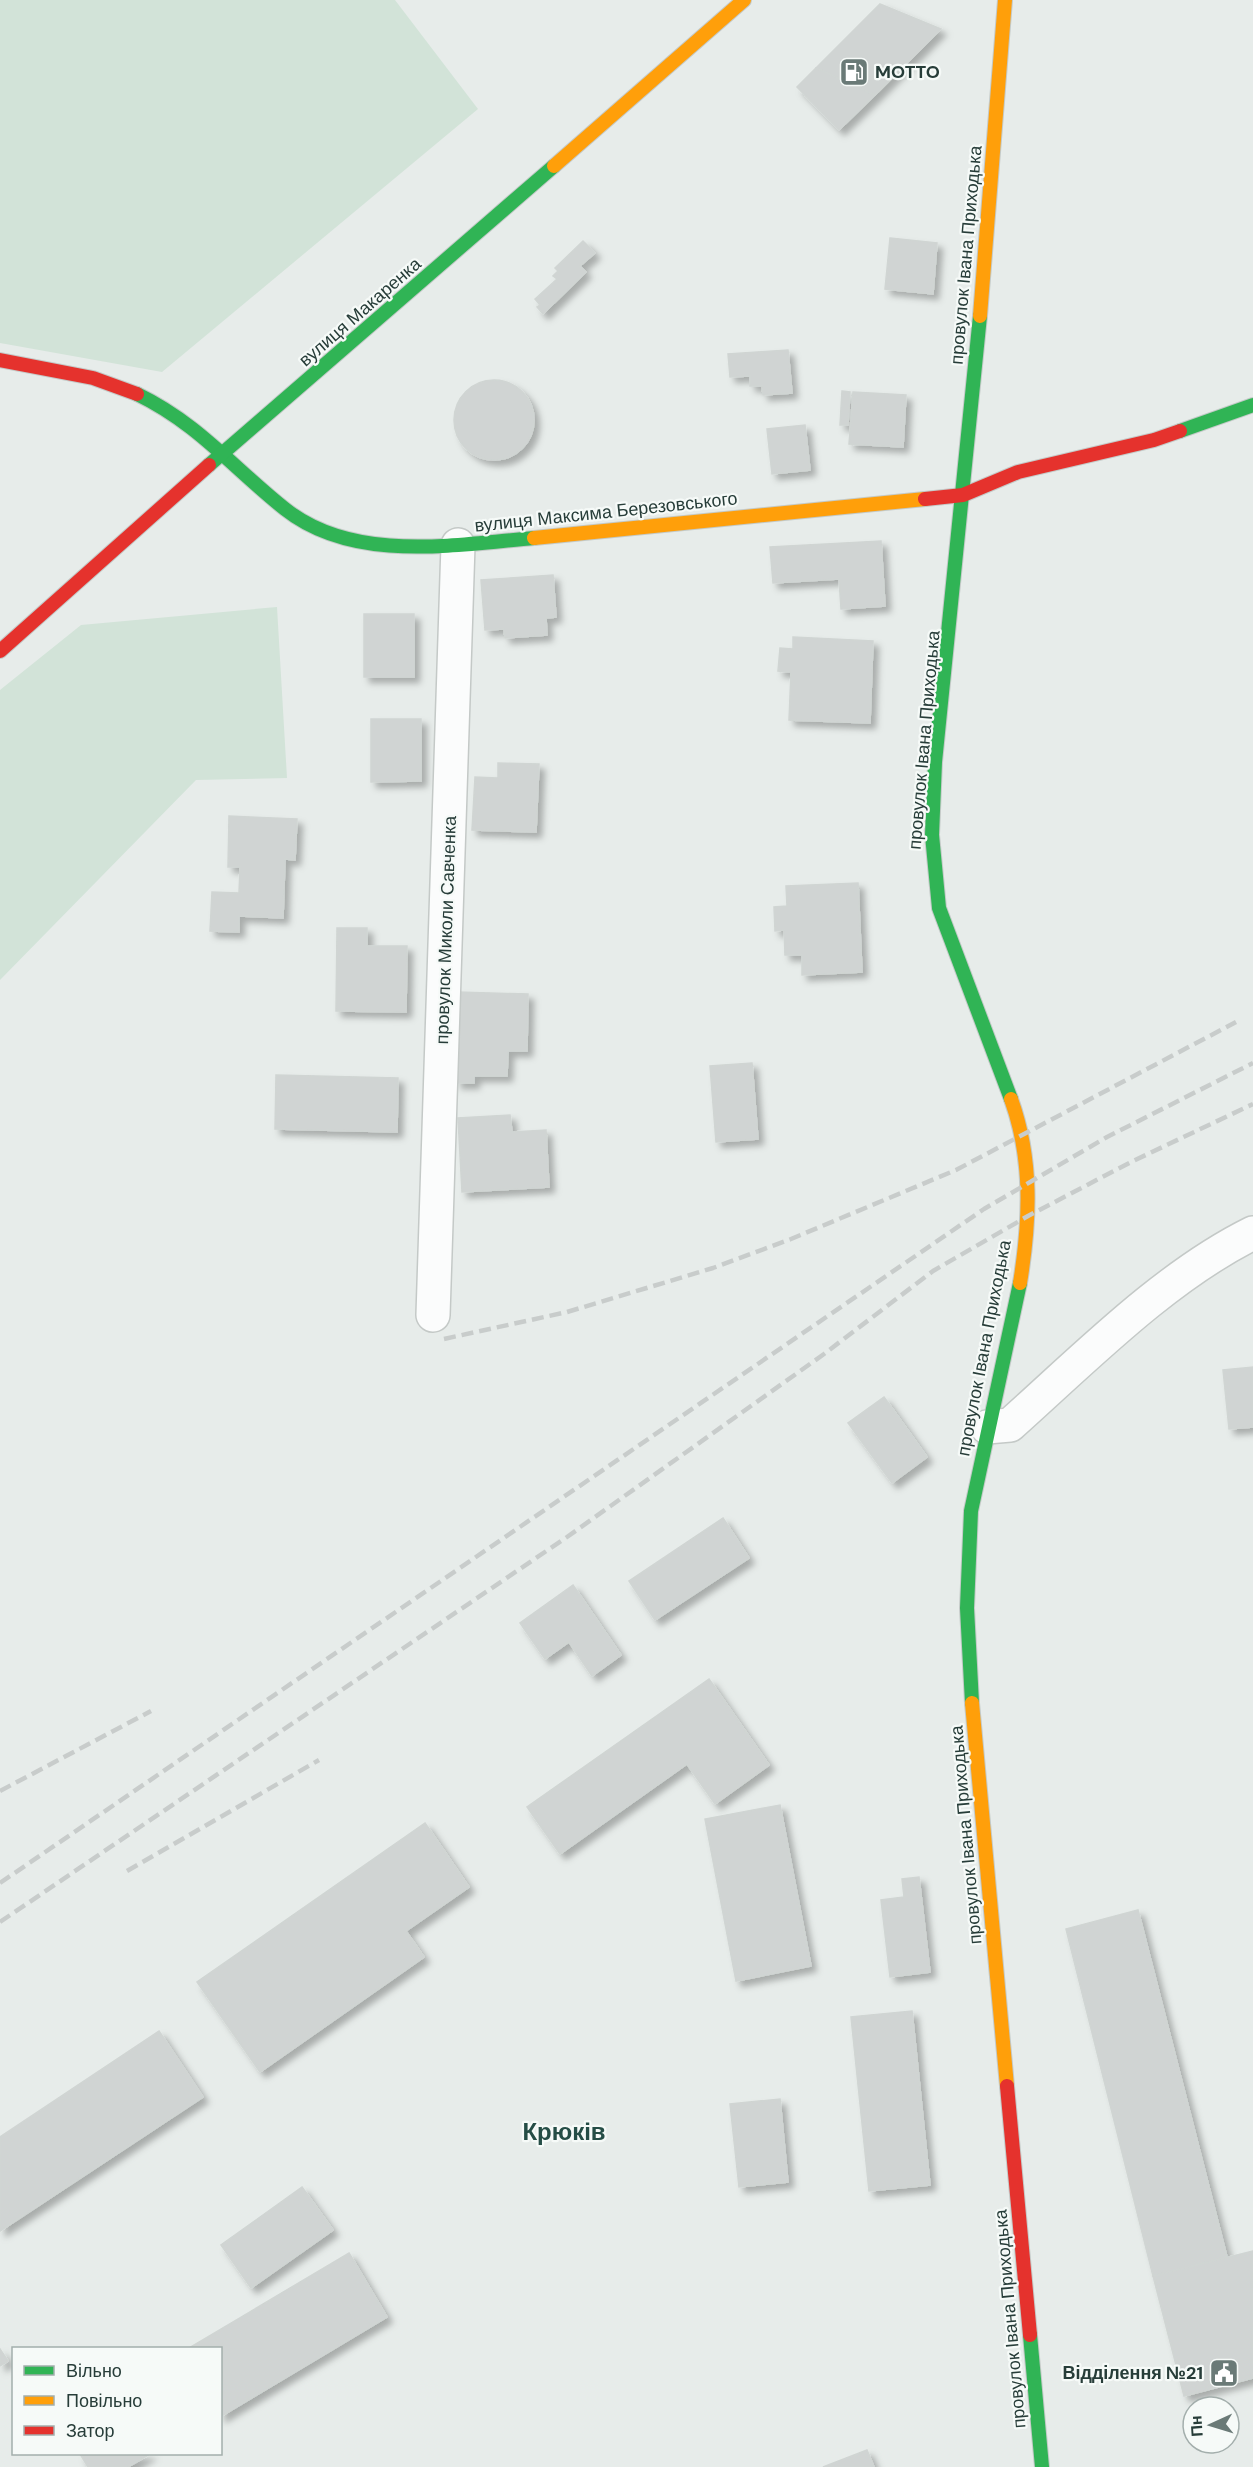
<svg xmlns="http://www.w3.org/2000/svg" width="1253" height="2467" font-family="'DM Sans',sans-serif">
<defs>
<filter id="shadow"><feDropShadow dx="5.5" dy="5.5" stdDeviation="3" flood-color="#0004"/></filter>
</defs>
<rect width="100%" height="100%" fill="#e7ecea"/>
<!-- green -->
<g fill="#d2e3d8">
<polygon points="0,0 395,0 478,109 162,372 0,343"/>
<polygon points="277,607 287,778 196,780 0,980 0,690 81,625"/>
</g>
<!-- building -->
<g fill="#d0d4d3" stroke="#d0d5d3" stroke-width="1.5" filter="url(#shadow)">
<polygon points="880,4 941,29 875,95 816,68"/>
<polygon points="816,68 875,95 839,130 797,87"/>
<polygon points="890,238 937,243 933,294 885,289"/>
<polygon points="583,241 595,253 580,266 586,272 543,314 537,307 540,305 535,299 557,279 553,276 558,271 555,268"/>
<polygon points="788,350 792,393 763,395 762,386 750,386 750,376 730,377 728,354"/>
<circle cx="494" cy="420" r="40"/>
<polygon points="842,391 850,392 848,425 840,425"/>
<polygon points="853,392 906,395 903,447 849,444"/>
<polygon points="805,425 810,470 772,474 767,429"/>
<polygon points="881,541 885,606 841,609 839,579 773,583 770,547"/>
<polygon points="553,575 556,617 546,618 547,635 505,638 504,629 485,630 481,580"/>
<rect x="364" y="614" width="50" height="63"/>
<polygon points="793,637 873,641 870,723 789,720 791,672 778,671 780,648 793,649"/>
<polygon points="371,719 421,719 421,781 371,782"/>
<polygon points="498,763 539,764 536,832 472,830 475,777 498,778"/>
<polygon points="229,816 297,819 295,860 285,859 283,918 239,916 239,932 210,931 212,892 239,893 240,867 228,867"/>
<polygon points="858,883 862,972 802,975 802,955 785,955 784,930 775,931 774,907 787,906 786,886"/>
<polygon points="337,928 367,928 367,946 407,946 406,1012 336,1011"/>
<polygon points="457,992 528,994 527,1051 508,1051 507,1076 474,1076 474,1083 456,1083"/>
<polygon points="752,1063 758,1139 716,1142 710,1066"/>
<polygon points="276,1075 398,1078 397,1132 275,1129"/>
<polygon points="510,1115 512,1132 546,1130 549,1187 462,1192 458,1118"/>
<polygon points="1253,1367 1253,1427 1229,1429 1223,1370"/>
<polygon points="884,1397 927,1457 892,1483 848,1423"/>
<polygon points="723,1518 749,1558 655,1620 629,1581"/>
<polygon points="573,1585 621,1655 592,1676 569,1642 545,1659 520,1623"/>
<polygon points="709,1679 769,1765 715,1804 687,1764 560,1854 527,1807"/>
<polygon points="780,1805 811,1966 736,1981 705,1819"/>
<polygon points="425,1823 469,1887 406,1931 424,1957 260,2072 197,1982"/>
<polygon points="919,1877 930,1972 890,1977 881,1900 904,1897 902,1879"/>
<polygon points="1138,1910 1227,2257 1153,2276 1066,1929"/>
<polygon points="912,2011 930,2185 869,2191 851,2017"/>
<polygon points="159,2031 203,2097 0,2231 0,2137"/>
<polygon points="780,2099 788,2182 739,2187 730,2104"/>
<polygon points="302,2187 333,2230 251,2288 221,2245"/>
<polygon points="1253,2251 1253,2378 1184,2396 1153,2276"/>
<polygon points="349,2253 387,2317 220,2417 220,2348 189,2348"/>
<polygon points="0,2349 8,2361 0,2366"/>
<polygon points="867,2450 874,2467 823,2467"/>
<polygon points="80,2454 150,2454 128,2467 88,2467"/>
</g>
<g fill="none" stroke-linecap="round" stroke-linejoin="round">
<!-- street casing -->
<g stroke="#c4c9c7" stroke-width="36">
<g id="street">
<polyline points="433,1315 458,545"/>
<path d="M987,1427L1010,1425C1084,1359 1164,1277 1253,1233"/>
</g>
</g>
<!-- fast casing -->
<g stroke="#c4cac8" stroke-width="16">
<g id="fast">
<polyline points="980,316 935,762 932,835 939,908 1011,1099"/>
<path d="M137,394C199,424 233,468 285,509C353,563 453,545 534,538"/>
<polyline points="1180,431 1253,405"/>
<polyline points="209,465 554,166"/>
<polyline points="972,1703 967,1608 971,1511 1020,1283"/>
<polyline points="1030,2335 1042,2467"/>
</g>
</g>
<!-- slow casing -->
<g stroke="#c4cac8" stroke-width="16">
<g id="slow">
<polyline points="554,166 744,0"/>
<polyline points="980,316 1005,0"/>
<polyline points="534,538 925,499"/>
<path d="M1011,1099C1033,1160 1030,1221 1020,1283"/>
<polyline points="972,1703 1007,2086"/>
</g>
</g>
<!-- jam casing -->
<g stroke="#c4cac8" stroke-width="16">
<g id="jam">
<polyline points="0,360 93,378 137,394"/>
<polyline points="925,499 963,495 1018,472 1154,440 1180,431"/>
<polyline points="0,651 209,465"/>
<polyline points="1007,2086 1030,2335"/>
</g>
</g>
<!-- street -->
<use href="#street" stroke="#fbfcfc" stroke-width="33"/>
<!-- fast -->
<use href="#fast" stroke="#30b455" stroke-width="14"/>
<!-- slow -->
<use href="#slow" stroke="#ff9f0a" stroke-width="14"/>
<!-- jam -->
<use href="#jam" stroke="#e5322d" stroke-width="14"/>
<!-- rail -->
<g stroke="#c8cccb" stroke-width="4.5" stroke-dasharray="12 6" stroke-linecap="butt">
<polyline points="444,1339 567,1312 713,1268 791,1239 956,1170 1236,1022"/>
<polyline points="0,1791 151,1711"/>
<polyline points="127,1871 319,1760"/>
<polyline points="0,1883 984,1209 1107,1137 1253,1063"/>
<polyline points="0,1922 567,1537 824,1354 933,1271 1028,1216 1131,1162 1253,1104"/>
</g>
</g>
<!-- icons -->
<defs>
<g id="fuel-square" transform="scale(1.5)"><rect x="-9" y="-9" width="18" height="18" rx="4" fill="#6a7a77" stroke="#f6faf8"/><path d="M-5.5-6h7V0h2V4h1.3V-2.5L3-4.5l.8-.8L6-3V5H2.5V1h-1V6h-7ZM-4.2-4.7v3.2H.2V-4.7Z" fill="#fff"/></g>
<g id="civic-square" transform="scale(1.5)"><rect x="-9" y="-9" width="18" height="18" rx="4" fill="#6a7a77" stroke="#f6faf8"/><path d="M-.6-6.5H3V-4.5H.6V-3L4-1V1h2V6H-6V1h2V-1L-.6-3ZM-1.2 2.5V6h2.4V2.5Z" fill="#fff"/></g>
</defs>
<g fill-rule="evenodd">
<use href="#fuel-square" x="854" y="72"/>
<use href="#civic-square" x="1224" y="2373"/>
</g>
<g text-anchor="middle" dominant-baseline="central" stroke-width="4.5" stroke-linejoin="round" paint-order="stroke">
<!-- poi labels -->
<g font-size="18" font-weight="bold" fill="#273d39" stroke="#f6faf8" text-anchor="start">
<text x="875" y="72">MOTTO</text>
<text x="1203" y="2373" text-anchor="end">Відділення №21</text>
</g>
<!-- street labels -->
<g font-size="18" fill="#273d39" stroke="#f6faf8">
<text transform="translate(966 255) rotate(-85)">провулок Івана Приходька</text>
<text transform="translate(360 312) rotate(-41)">вулиця Макаренка</text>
<text transform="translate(606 512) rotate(-6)">вулиця Максима Березовського</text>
<text transform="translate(924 740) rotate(-85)">провулок Івана Приходька</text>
<text transform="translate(446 930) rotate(-88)">провулок Миколи Савченка</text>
<text transform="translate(984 1348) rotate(-79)">провулок Івана Приходька</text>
<text transform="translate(966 1835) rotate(-95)">провулок Івана Приходька</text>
<text transform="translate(1010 2319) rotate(-95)">провулок Івана Приходька</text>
</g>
<!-- district labels -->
<g font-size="24" font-weight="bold" fill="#254d46" stroke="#f6faf8">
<text x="564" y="2131">Крюків</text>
</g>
</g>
<!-- legend -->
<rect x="12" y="2347" width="210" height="108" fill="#f6faf8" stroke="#a3aeac" stroke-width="1.5"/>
<rect x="24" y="2366" width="30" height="9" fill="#30b455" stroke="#a3aeac" stroke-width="1.5"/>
<text x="66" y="2377" font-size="18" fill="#273d39">Вільно</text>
<rect x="24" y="2396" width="30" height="9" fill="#ff9f0a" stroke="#a3aeac" stroke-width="1.5"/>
<text x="66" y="2407" font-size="18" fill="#273d39">Повільно</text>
<rect x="24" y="2426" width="30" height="9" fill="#e5322d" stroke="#a3aeac" stroke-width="1.5"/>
<text x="66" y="2437" font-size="18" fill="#273d39">Затор</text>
<!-- north arrow -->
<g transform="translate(1211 2425) rotate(266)"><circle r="28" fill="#f6faf8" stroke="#a3aeac" stroke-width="1.5"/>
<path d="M0-4.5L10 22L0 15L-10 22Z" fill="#6a7a77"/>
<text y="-9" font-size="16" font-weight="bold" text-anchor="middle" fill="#273d39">Пн</text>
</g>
</svg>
